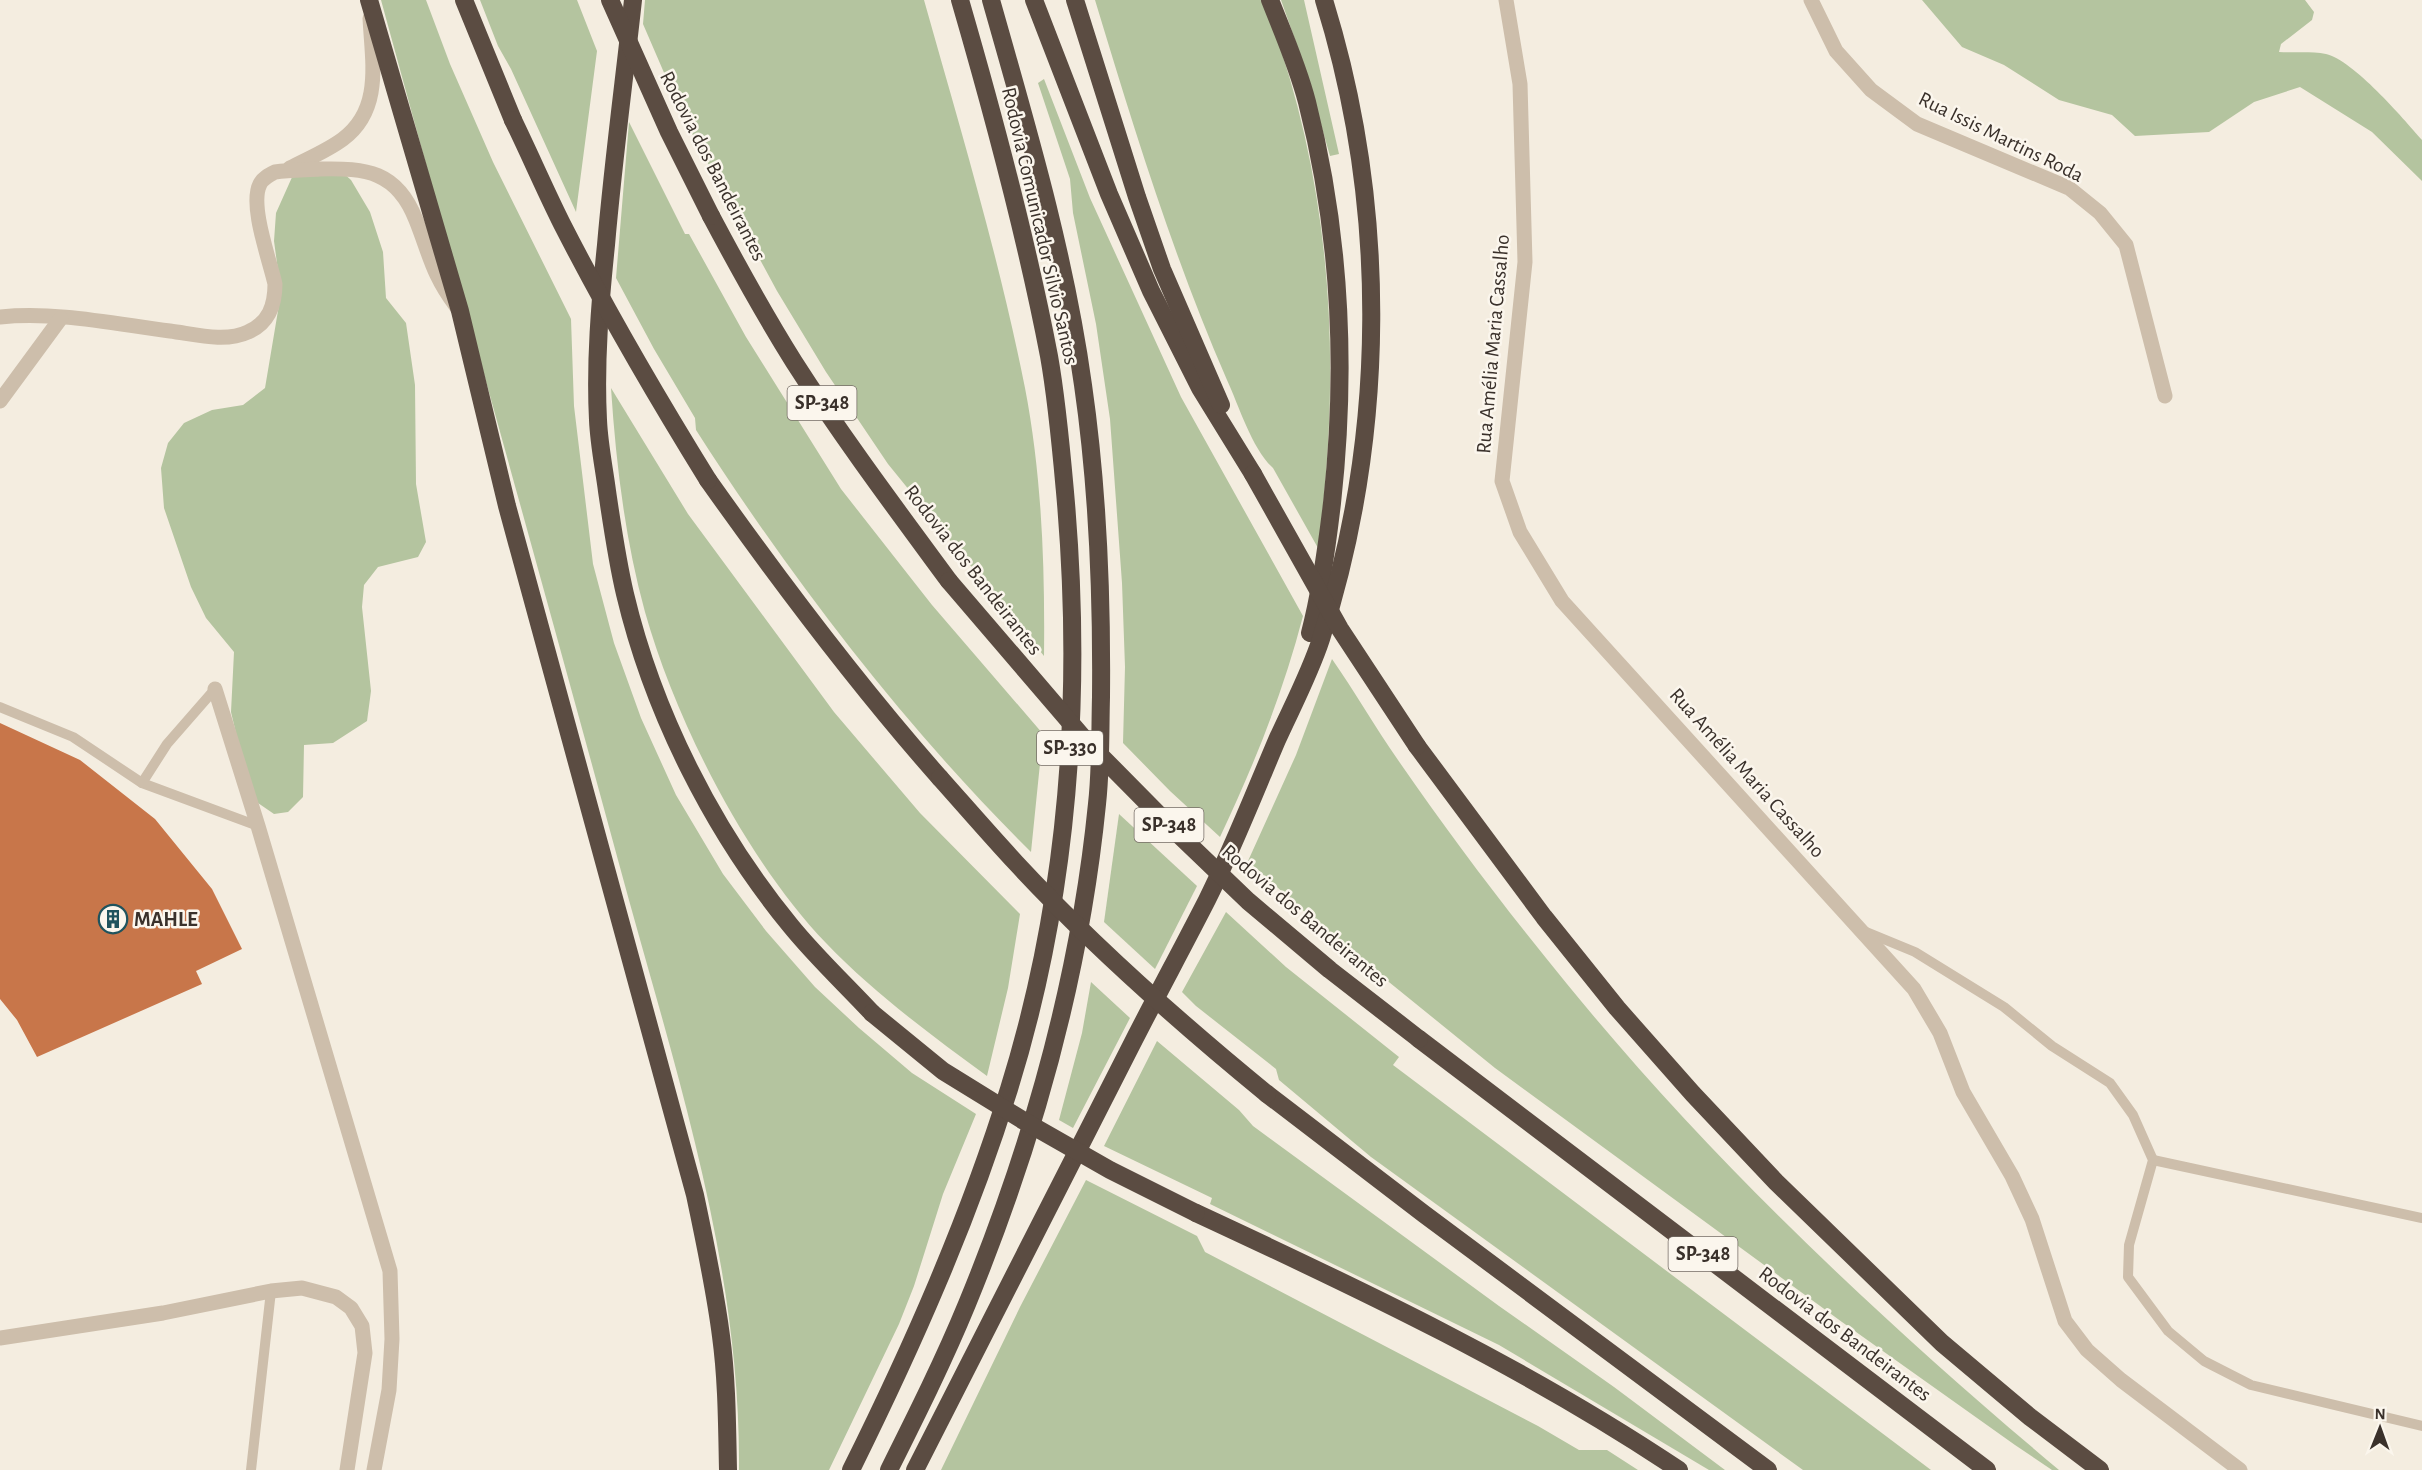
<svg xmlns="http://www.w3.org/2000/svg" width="2422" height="1470" font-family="'Alegreya Sans',sans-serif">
<rect width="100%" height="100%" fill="#f4ede0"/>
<!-- green -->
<g fill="#b4c49f">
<path d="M381,0H426L450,64L493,162L571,319L574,406L593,564L614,643L641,718L676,795L723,874L766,931L815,987L859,1028L912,1073L976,1114L943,1194L914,1286L899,1324L829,1470H739C741,1261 672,1060 618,860C540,573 459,287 381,0Z"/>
<polygon points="480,0 577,0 597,51 576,212 511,69 498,46"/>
<path d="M645,0H924C960,128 999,257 1025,388C1042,476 1045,567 1044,656L888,464L826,372L777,291L684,119L643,24Z"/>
<path d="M1095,0H1263C1332,176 1343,362 1318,548L1273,468C1252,449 1239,406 1227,380C1173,256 1134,129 1095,0Z"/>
<polygon points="1281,0 1304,0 1339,154 1330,156 1304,65"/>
<path d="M1922,0H2305L2314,12L2312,20L2281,44L2279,52C2294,53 2311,51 2326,54C2353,60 2403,118 2422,140V181L2372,132L2300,87L2254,102L2209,132L2135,136L2112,115L2059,100L2004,65L1962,47Z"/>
<path d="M1044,79L1090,198L1181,397L1303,616C1283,693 1254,765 1220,837L1170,791L1123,743L1125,667L1122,583L1110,419L1096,324L1073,213L1070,179L1038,83Z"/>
<path d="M629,122L685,234H689L746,337L841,489L932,605L1043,734L1031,852C903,725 793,581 696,430L695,418L654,349L616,278Z"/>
<polygon points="331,162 351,180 370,212 383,252 386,298 406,323 415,385 416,484 426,542 418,557 378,567 364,585 362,607 371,691 367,721 333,743 304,745 303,797 288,812 274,814 258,803 247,780 231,712 234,652 206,618 191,587 164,508 161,468 168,443 184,423 212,410 243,405 265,388 281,293 274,241 276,213 293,175"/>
<path d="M611,388L688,514L834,712L920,813L1020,914L1008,988L987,1076C931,1035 875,994 826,943C747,861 676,722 645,612C625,539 616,464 611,388Z"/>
<path d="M1332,659C1355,692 1375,727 1398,760C1451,837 1508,912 1567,984C1713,1163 1883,1322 2059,1470H2052L2015,1445L1842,1322L1495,1068L1326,931L1248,861L1296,755Z"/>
<polygon points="1119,814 1197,886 1155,969 1104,922"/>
<polygon points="1226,912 1286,967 1399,1057 1393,1065 1931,1470 1803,1470 1371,1157 1279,1080 1276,1069 1196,1006 1182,992"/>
<polygon points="1091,982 1130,1018 1073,1128 1059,1120 1082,1033"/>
<polygon points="1157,1041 1239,1110 1253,1126 1499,1306 1614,1387 1725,1470 1709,1470 1499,1345 1210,1204 1212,1198 1104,1146"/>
<polygon points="1086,1180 1197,1236 1205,1252 1538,1426 1579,1450 1607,1450 1638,1470 941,1470 1020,1307"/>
</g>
<!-- building -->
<polygon fill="#c8764a" points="0,723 80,760 155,819 212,889 242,949 196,971 202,984 37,1057 17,1020 0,999"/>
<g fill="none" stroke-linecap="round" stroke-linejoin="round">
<!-- lane -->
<g stroke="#cdbeab" stroke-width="10">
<polyline points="0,707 73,737 142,783 258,826"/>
<polyline points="142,783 167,744 215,689"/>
<polyline points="1864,931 1915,952 2004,1007 2052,1046 2110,1083 2133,1115 2153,1160 2129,1245 2128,1277 2168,1331 2204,1361 2251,1385 2422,1426"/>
<polyline points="2153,1160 2422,1218"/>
<polyline points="251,1470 271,1291"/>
</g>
<!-- street -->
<g stroke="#cdbeab" stroke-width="15">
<polyline points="1506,0 1520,84 1525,262 1502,481 1520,532 1562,601 1914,989 1940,1033 1963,1092 2012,1176 2032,1219 2065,1321 2087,1350 2121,1380 2240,1470"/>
<polyline points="1811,0 1836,51 1871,90 1917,124 2069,188 2100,213 2126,245 2165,396"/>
<path d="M290,168C307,159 327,151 343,139C383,109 372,61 370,18"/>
<path d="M0,317C55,311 115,324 170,331C194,334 225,343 248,332C269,323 275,305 275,284C270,261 249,205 260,184C263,178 269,175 275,172C290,170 305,170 320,169C366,168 397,171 416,220C430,255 432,274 456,306"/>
<polyline points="0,401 61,318"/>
<polyline points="215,689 258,826 390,1271 392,1339 389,1390 374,1470"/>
<polyline points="0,1338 163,1313 271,1291 302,1288 336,1297 351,1308 362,1326 365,1353 347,1470"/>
</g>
<!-- highway -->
<g stroke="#5b4c42" stroke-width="18">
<path d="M369,0L460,311L507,506L695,1195C705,1242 715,1289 721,1336C727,1380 727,1425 728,1470"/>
<polyline points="464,0 513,120"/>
<path d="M633,0C624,82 613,163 606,245C600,303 595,362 598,420C599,444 604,468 607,491C612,525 617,560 625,594C653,712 713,831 790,925C815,956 845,984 872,1013"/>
<polyline points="1034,0 1109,194 1151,291 1200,388 1253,474"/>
<polyline points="1075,0 1137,197 1162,269 1221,405"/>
<path d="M1270,0C1283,33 1298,67 1307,102C1341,235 1347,367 1332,503C1327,546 1321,591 1310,633"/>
<path d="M711,216C737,265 764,314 794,362C842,437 896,509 949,581"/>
<path d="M708,480C781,583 856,683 940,778"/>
<polyline points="1417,746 1544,917 1617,1008 1693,1094 1776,1182 1942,1343 2030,1417 2100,1470"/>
<polyline points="1419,1039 1987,1470"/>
<polyline points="1267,1094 1424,1214 1768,1470"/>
<path d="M1196,1213C1362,1290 1527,1368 1679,1470"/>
<path d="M851,1470C912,1347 968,1221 1009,1089C1069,896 1083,693 1065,492C1061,447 1057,401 1049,356C1026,236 994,117 960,0"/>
<path d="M889,1470C916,1416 944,1360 967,1304C1032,1146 1080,975 1097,804C1101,769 1100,733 1101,697C1102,593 1098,489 1083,385C1065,254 1027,127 991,0"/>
<path d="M915,1470C988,1327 1060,1183 1134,1040C1158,993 1183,947 1207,900C1233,848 1254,794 1277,740C1292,707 1310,673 1321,639C1387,433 1388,206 1324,0"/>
</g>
<!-- highway-bridge -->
<g stroke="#5b4c42" stroke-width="18">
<polyline points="610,0 669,132 711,216"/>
<path d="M513,120C530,155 545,190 562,224C607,312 656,396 708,480"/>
<polyline points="1253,474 1340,629 1417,746"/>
<polyline points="949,581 1087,742 1175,831 1248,901 1330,970 1419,1039"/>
<path d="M940,778C965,806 990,835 1016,863C1093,946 1179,1022 1267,1094"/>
<polyline points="872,1013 943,1071 1024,1121 1110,1170 1196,1213"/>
</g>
</g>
<!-- icons -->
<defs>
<g id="building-ring" transform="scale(1.5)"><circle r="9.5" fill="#fbf6ed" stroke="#1f535d" stroke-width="1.5"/><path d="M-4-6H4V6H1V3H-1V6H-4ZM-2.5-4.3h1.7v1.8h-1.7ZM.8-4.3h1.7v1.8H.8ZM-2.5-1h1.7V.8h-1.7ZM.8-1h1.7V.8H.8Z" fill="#1f535d"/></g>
</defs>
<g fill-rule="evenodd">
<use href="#building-ring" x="113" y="919"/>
</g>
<g text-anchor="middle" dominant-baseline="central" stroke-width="5" stroke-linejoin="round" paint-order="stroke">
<!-- shield labels -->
<g fill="#fbf6ed" stroke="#746c65" stroke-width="1.5">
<rect x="787.5" y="386" width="69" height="34" rx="4.5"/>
<rect x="1037" y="731" width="66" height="34" rx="4.5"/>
<rect x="1134.5" y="808" width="69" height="34" rx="4.5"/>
<rect x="1668.5" y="1237" width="69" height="34" rx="4.5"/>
</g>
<g font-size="20" font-weight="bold" fill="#3a312b">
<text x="822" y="403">SP-348</text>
<text x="1070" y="748">SP-330</text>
<text x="1169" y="825">SP-348</text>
<text x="1703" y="1254">SP-348</text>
</g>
<!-- street labels -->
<g font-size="21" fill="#3a312b" stroke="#fbf6ed">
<text transform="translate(2001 137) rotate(26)">Rua Issis Martins Roda</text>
<text transform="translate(713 166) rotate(63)">Rodovia dos Bandeirantes</text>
<text transform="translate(1040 226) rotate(77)">Rodovia Comunicador Silvio Santos</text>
<text transform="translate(1493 344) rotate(-85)">Rua Amélia Maria Cassalho</text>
<text transform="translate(973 570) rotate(52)">Rodovia dos Bandeirantes</text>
<text transform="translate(1747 773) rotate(48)">Rua Amélia Maria Cassalho</text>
<text transform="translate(1305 916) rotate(40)">Rodovia dos Bandeirantes</text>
<text transform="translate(1845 1334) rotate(37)">Rodovia dos Bandeirantes</text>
</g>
<!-- poi labels -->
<g font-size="21" font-weight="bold" fill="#3a312b" stroke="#fbf6ed" text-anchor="start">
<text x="134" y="919">MAHLE</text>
</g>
</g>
<!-- north arrow -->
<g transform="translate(2380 1428) rotate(1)" stroke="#fbf6ed" stroke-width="4.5" paint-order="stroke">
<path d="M0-4.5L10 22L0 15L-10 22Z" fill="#3a312b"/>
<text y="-9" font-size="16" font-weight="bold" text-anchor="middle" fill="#3a312b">N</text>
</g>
</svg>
